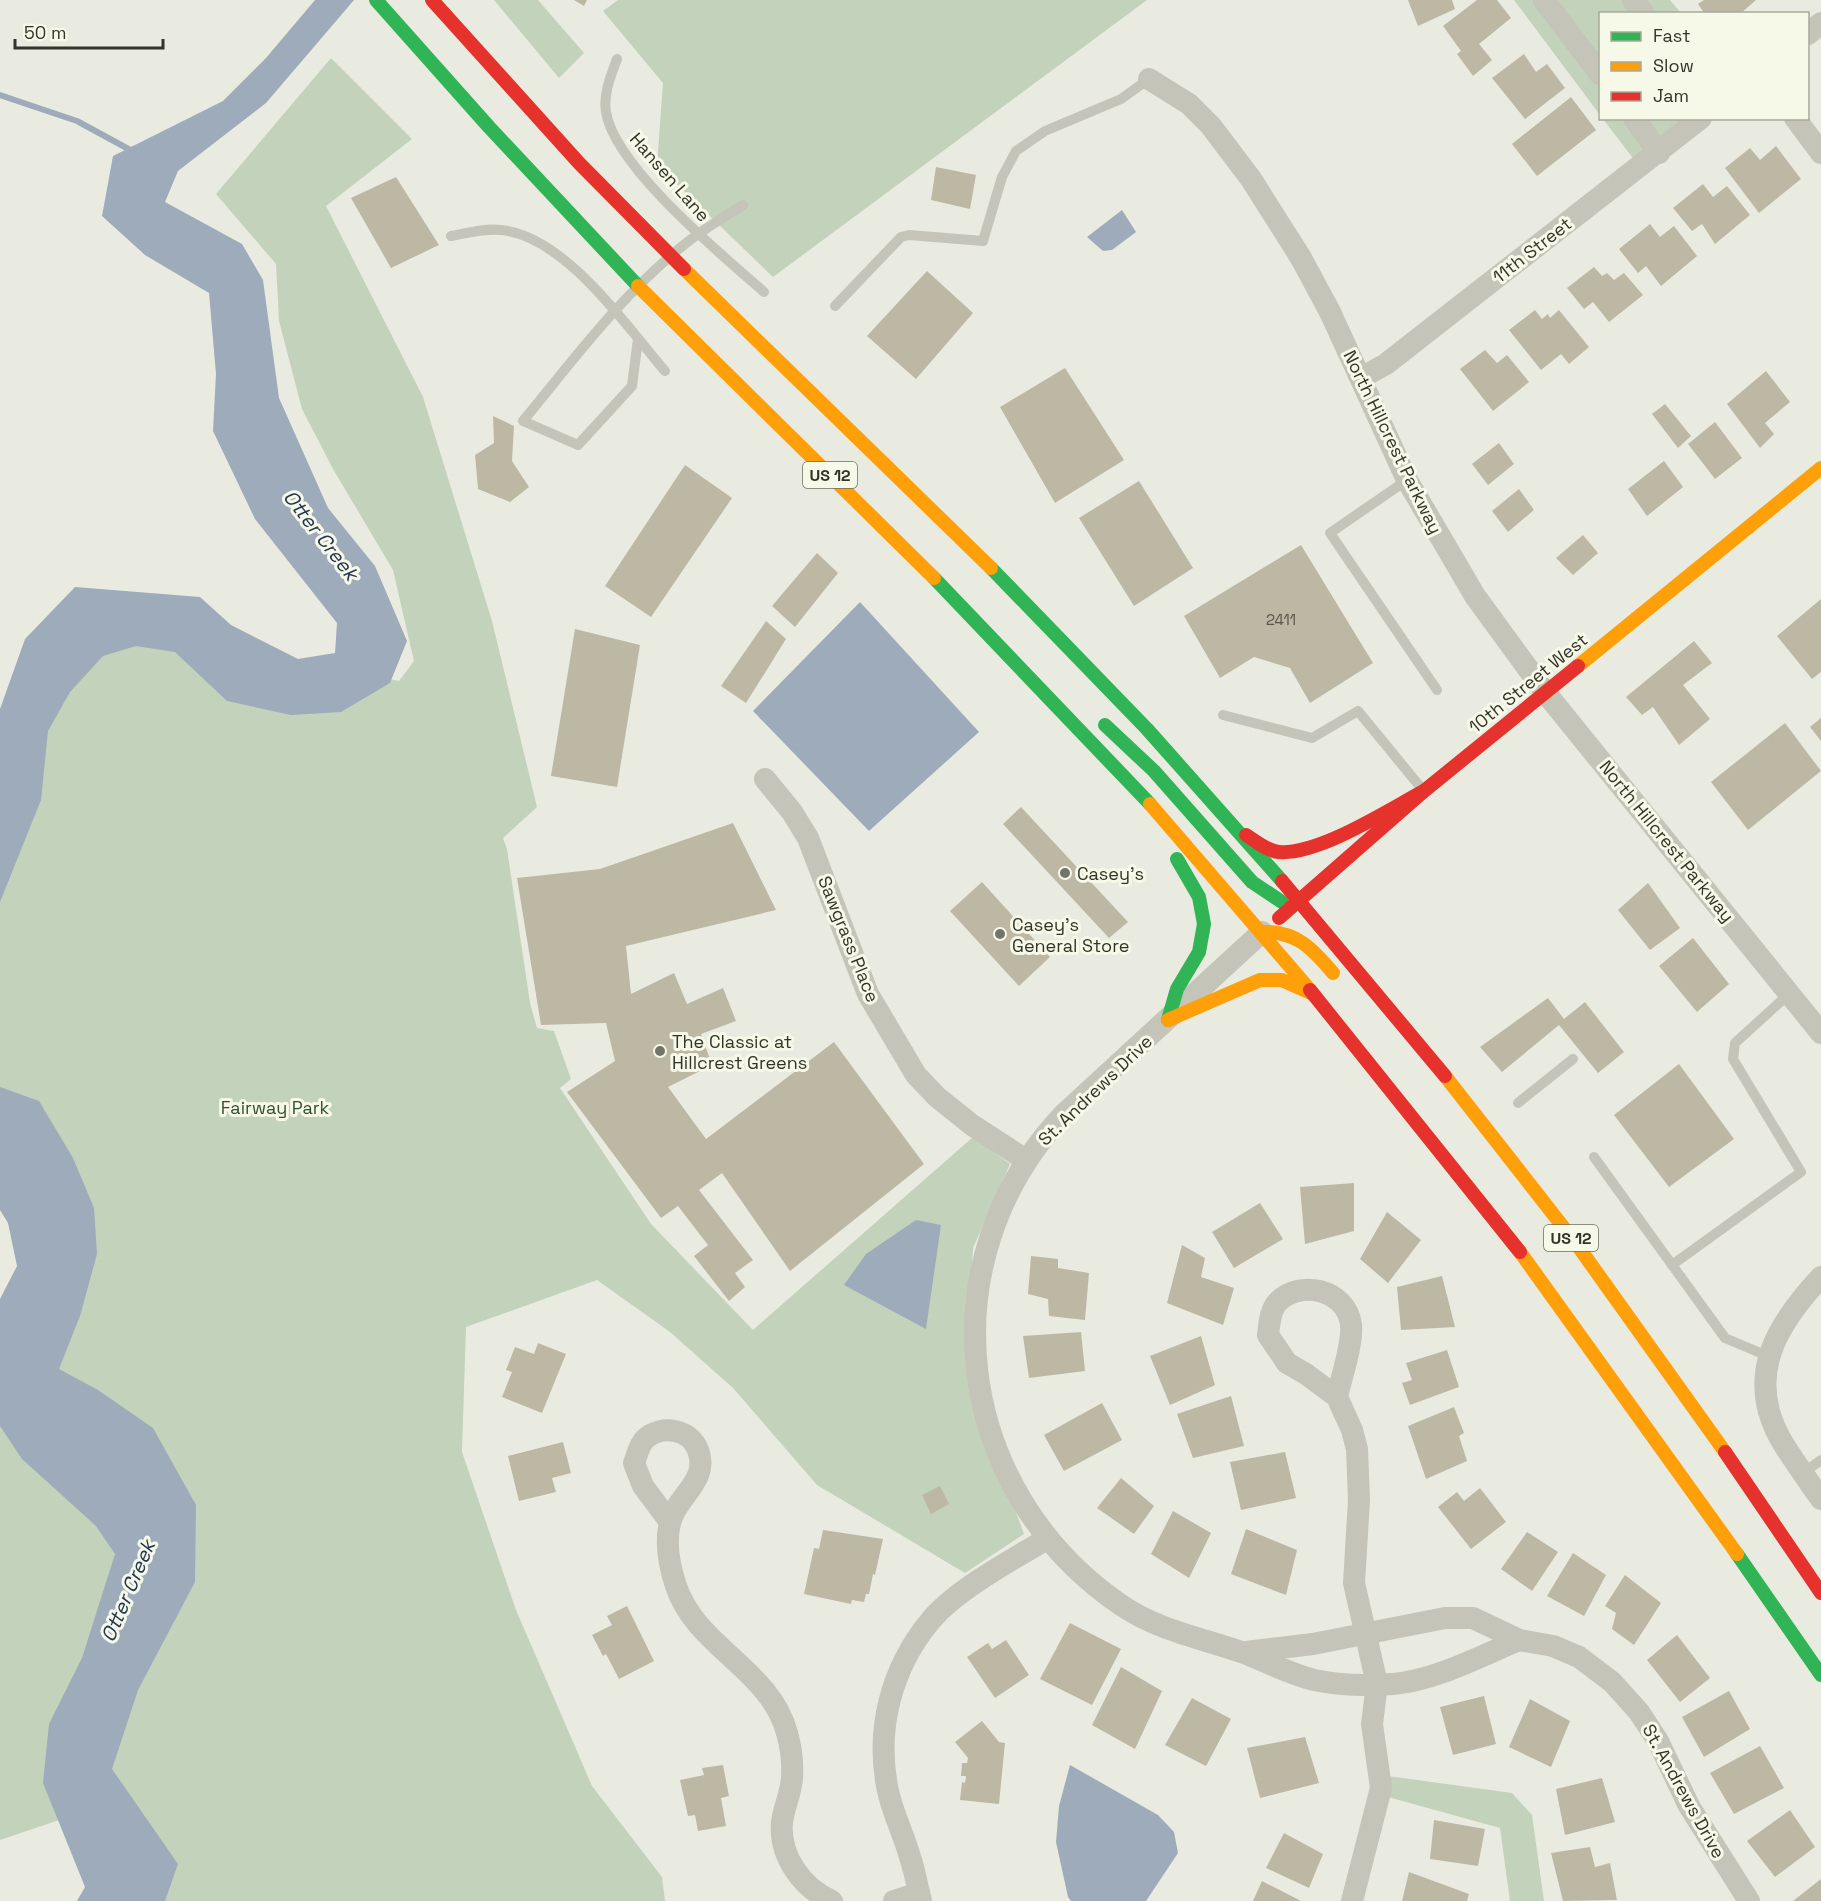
<svg xmlns="http://www.w3.org/2000/svg" width="1821" height="1901" font-family="'Space Grotesk',sans-serif">
<rect width="100%" height="100%" fill="#eaebe0"/>
<!-- green -->
<g fill="#c2d2bb">
<polygon points="494,0 538,0 584,53 559,78"/>
<polygon points="618,0 1147,0 773,277 657,165 663,83 603,11"/>
<polygon points="1514,0 1670,0 1681,13 1600,14 1600,115"/>
<polygon points="331,58 412,139 326,206 423,397 492,621 537,807 503,838 507,849 530,1003 537,1028 554,1031 571,1079 560,1088 651,1224 753,1330 973,1137 1010,1164 973,1248 967,1377 1024,1534 965,1573 817,1485 733,1388 670,1332 597,1280 466,1327 462,1452 516,1610 592,1786 662,1877 665,1901 103,1901 83,1812 0,1840 0,1411 49,1300 0,1185 0,851 89,622 237,662 353,671 399,681 414,661 393,570 333,469 302,409 279,321 276,264 216,194"/>
<polygon points="1603,119 1700,119 1639,166"/>
<polygon points="1388,1776 1512,1793 1532,1815 1544,1901 1510,1901 1500,1828 1388,1797"/>
</g>
<!-- water -->
<g fill="#9eabba">
<polygon points="315,0 354,0 266,103 178,171 165,202 242,244 263,280 279,398 328,508 375,566 407,641 390,683 341,712 291,715 227,701 175,652 136,646 103,656 70,692 48,731 41,800 0,902 0,709 25,639 75,587 200,597 231,625 298,659 335,653 337,623 255,519 213,431 216,374 209,293 145,255 102,216 113,156 223,101 266,58"/>
<polygon points="1122,210 1136,232 1112,250 1103,251 1087,237"/>
<polygon points="860,602 979,732 869,831 753,711"/>
<polygon points="0,1087 39,1101 73,1158 94,1208 97,1254 80,1316 59,1369 98,1390 153,1428 196,1505 195,1582 138,1690 112,1769 178,1864 165,1901 77,1901 85,1887 43,1783 49,1724 82,1658 115,1554 96,1526 22,1459 0,1426 0,1299 17,1266 8,1223 0,1210"/>
<polygon points="916,1220 941,1225 926,1329 844,1285 866,1254"/>
<polygon points="1070,1765 1158,1815 1174,1832 1178,1853 1146,1901 1071,1901 1068,1897 1056,1842 1059,1806"/>
</g>
<g fill="none" stroke-linecap="round" stroke-linejoin="round">
<!-- stream -->
<polyline stroke="#9eabba" stroke-width="6" points="0,95 77,121 134,152"/>
</g>
<!-- building -->
<g fill="#bdb8a4">
<polygon points="574,0 587,0 584,6"/>
<polygon points="1408,0 1452,0 1455,9 1418,26"/>
<polygon points="1477,0 1497,0 1511,18 1479,44 1492,60 1473,76 1457,54 1461,51 1443,26"/>
<polygon points="1704,0 1756,0 1740,14 1705,14 1698,4"/>
<polygon points="1524,54 1536,72 1547,64 1565,88 1525,119 1492,78"/>
<polygon points="1571,97 1596,130 1537,176 1512,144"/>
<polygon points="1776,146 1801,179 1759,213 1725,168 1750,148 1760,160"/>
<polygon points="936,167 976,175 970,209 931,200"/>
<polygon points="396,177 439,245 391,268 351,198"/>
<polygon points="1703,184 1713,197 1727,186 1750,215 1715,244 1702,224 1692,231 1673,208"/>
<polygon points="1650,224 1660,237 1674,226 1697,256 1661,286 1646,266 1638,273 1619,249"/>
<polygon points="1594,267 1602,276 1607,273 1614,280 1624,273 1643,295 1609,322 1593,302 1584,309 1567,288"/>
<polygon points="927,271 973,313 916,379 867,336"/>
<polygon points="1535,310 1542,319 1548,314 1550,318 1559,310 1589,347 1569,364 1561,354 1541,370 1509,330"/>
<polygon points="1485,350 1497,363 1507,355 1529,382 1493,411 1460,369"/>
<polygon points="1065,368 1124,460 1055,503 1000,407"/>
<polygon points="1766,371 1790,402 1765,423 1774,434 1760,448 1727,404"/>
<polygon points="1665,404 1691,436 1678,448 1652,414"/>
<polygon points="493,416 514,426 512,461 529,487 510,502 478,489 475,455 494,443"/>
<polygon points="1715,422 1742,458 1715,479 1688,444"/>
<polygon points="1499,443 1514,464 1488,485 1472,464"/>
<polygon points="1664,461 1683,487 1647,516 1628,489"/>
<polygon points="685,465 732,498 651,617 605,586"/>
<polygon points="1139,481 1193,568 1134,606 1079,518"/>
<polygon points="1519,489 1534,510 1508,532 1492,511"/>
<polygon points="1583,535 1598,553 1573,575 1556,558"/>
<polygon points="1301,545 1373,663 1310,703 1290,668 1254,657 1220,678 1184,616"/>
<polygon points="817,553 838,573 795,627 772,606"/>
<polygon points="1821,599 1821,672 1812,679 1777,636"/>
<polygon points="766,621 786,639 746,703 721,686"/>
<polygon points="575,629 640,645 617,787 551,776"/>
<polygon points="1694,641 1712,663 1683,685 1710,719 1679,745 1653,707 1642,715 1626,697"/>
<polygon points="1821,718 1821,741 1810,727"/>
<polygon points="1785,723 1821,771 1748,830 1711,782"/>
<polygon points="1021,807 1128,922 1109,938 1003,824"/>
<polygon points="733,823 776,910 626,946 631,994 674,973 687,1004 723,988 736,1021 701,1034 712,1065 668,1087 706,1139 834,1042 924,1164 790,1271 722,1173 699,1190 753,1260 735,1273 745,1287 729,1301 694,1256 708,1245 678,1206 661,1218 567,1092 615,1061 606,1023 541,1025 517,878 600,869"/>
<polygon points="982,882 1050,957 1019,986 950,911"/>
<polygon points="1648,883 1680,928 1650,950 1618,910"/>
<polygon points="1693,938 1729,984 1697,1012 1659,966"/>
<polygon points="1548,998 1564,1019 1585,1002 1624,1052 1598,1073 1559,1025 1502,1072 1480,1047"/>
<polygon points="1679,1064 1734,1139 1669,1187 1614,1115"/>
<polygon points="1354,1183 1354,1231 1305,1244 1300,1187"/>
<polygon points="1260,1203 1283,1239 1234,1268 1212,1232"/>
<polygon points="1387,1212 1421,1240 1388,1283 1360,1259"/>
<polygon points="1182,1245 1205,1258 1201,1277 1234,1288 1223,1325 1167,1303"/>
<polygon points="1031,1256 1058,1259 1058,1268 1089,1273 1085,1320 1049,1316 1048,1299 1028,1294"/>
<polygon points="1442,1276 1455,1327 1401,1330 1397,1287"/>
<polygon points="1081,1332 1085,1371 1029,1378 1023,1336"/>
<polygon points="1201,1336 1215,1385 1170,1405 1150,1356"/>
<polygon points="538,1343 566,1354 542,1413 502,1397 512,1372 506,1370 515,1347 534,1354"/>
<polygon points="1447,1350 1459,1387 1410,1405 1402,1383 1412,1380 1406,1363"/>
<polygon points="1231,1396 1244,1446 1193,1458 1177,1414"/>
<polygon points="1102,1403 1122,1440 1064,1471 1044,1435"/>
<polygon points="1454,1407 1464,1433 1459,1436 1467,1461 1426,1479 1408,1426"/>
<polygon points="563,1442 571,1473 552,1478 556,1492 519,1501 508,1456"/>
<polygon points="1285,1452 1296,1498 1241,1510 1230,1462"/>
<polygon points="1121,1478 1154,1506 1134,1534 1097,1508"/>
<polygon points="940,1486 949,1504 931,1514 922,1495"/>
<polygon points="1480,1488 1506,1522 1471,1549 1438,1507 1457,1492 1464,1501"/>
<polygon points="1173,1511 1211,1533 1189,1578 1151,1554"/>
<polygon points="1246,1529 1297,1550 1286,1595 1231,1574"/>
<polygon points="823,1530 883,1539 875,1575 873,1574 869,1594 866,1594 864,1602 852,1600 851,1604 804,1594 814,1548 819,1549"/>
<polygon points="1527,1532 1558,1552 1532,1591 1501,1569"/>
<polygon points="1573,1553 1606,1575 1584,1616 1547,1596"/>
<polygon points="1625,1575 1661,1603 1634,1645 1612,1629 1616,1613 1605,1606"/>
<polygon points="627,1606 654,1661 619,1679 606,1654 603,1656 592,1635 612,1625 607,1616"/>
<polygon points="1070,1623 1121,1649 1092,1705 1040,1679"/>
<polygon points="1677,1635 1710,1678 1680,1702 1647,1660"/>
<polygon points="1006,1640 1029,1675 995,1698 967,1657 988,1643 992,1649"/>
<polygon points="1121,1667 1162,1691 1135,1749 1092,1725"/>
<polygon points="1729,1691 1750,1729 1704,1757 1682,1717"/>
<polygon points="1484,1696 1496,1744 1453,1755 1440,1707"/>
<polygon points="1192,1698 1231,1719 1206,1766 1165,1745"/>
<polygon points="1530,1699 1570,1721 1551,1767 1509,1747"/>
<polygon points="982,1721 999,1742 1005,1743 999,1804 960,1800 962,1782 965,1783 966,1776 961,1776 962,1763 967,1763 968,1758 955,1742"/>
<polygon points="1305,1737 1319,1783 1260,1798 1247,1748"/>
<polygon points="1760,1746 1784,1788 1734,1814 1710,1773"/>
<polygon points="723,1765 729,1796 721,1798 726,1826 698,1831 695,1815 688,1816 680,1780 704,1775 702,1768"/>
<polygon points="1602,1778 1615,1822 1565,1835 1556,1789"/>
<polygon points="1790,1810 1815,1847 1775,1877 1747,1841"/>
<polygon points="1434,1820 1485,1829 1478,1866 1430,1859"/>
<polygon points="1284,1833 1323,1854 1309,1888 1266,1868"/>
<polygon points="1590,1847 1595,1867 1610,1863 1617,1900 1563,1901 1551,1853"/>
<polygon points="1409,1872 1469,1894 1467,1901 1402,1901"/>
<polygon points="1821,1879 1821,1901 1793,1901"/>
<polygon points="1262,1881 1301,1901 1253,1901"/>
</g>
<g fill="none" stroke-linecap="round" stroke-linejoin="round">
<!-- lane -->
<g stroke="#c4c4b9" stroke-width="10">
<path d="M617,59C611,75 603,94 606,112C614,166 722,255 764,292"/>
<path d="M451,236C467,233 485,228 501,230C565,236 626,326 665,371"/>
<polyline points="835,306 901,237 909,235 983,241 1002,177 1016,151 1045,131 1121,99 1149,79"/>
<path d="M638,339L632,386L578,445L523,421C574,359 622,294 685,244C703,229 723,218 743,205"/>
<polyline points="1407,480 1330,533 1437,690"/>
<polyline points="1223,715 1312,738 1358,711 1422,789"/>
<polyline points="1518,1103 1573,1059"/>
<polyline points="1594,1157 1725,1338 1770,1357"/>
<polyline points="1672,1265 1801,1172 1733,1059 1735,1043 1790,993"/>
<polyline points="1803,1473 1821,1460"/>
</g>
<!-- street -->
<g stroke="#c4c4b9" stroke-width="22">
<polyline points="1544,0 1600,74"/>
<polyline points="1633,0 1644,14"/>
<polyline points="1808,34 1821,23"/>
<polyline points="1149,79 1189,104 1211,126 1251,179 1301,258 1330,312 1407,480 1475,596 1545,692 1821,1033"/>
<polyline points="1634,118 1659,153"/>
<polyline points="1795,118 1821,153"/>
<polyline points="1361,378 1386,364 1701,118"/>
<polyline points="765,779 792,812 808,838 868,994 916,1075 937,1097 972,1125 1026,1160"/>
<path d="M1262,932L1064,1114C924,1262 954,1491 1121,1605C1159,1631 1202,1638 1244,1653C1267,1662 1290,1674 1314,1680C1338,1685 1368,1686 1393,1684C1436,1680 1479,1657 1519,1640"/>
<path d="M1821,1277C1778,1323 1745,1374 1780,1438C1792,1459 1807,1479 1821,1499"/>
<path d="M1337,1397C1341,1378 1353,1344 1351,1325C1347,1289 1298,1278 1276,1304C1270,1312 1269,1326 1268,1335L1287,1363L1306,1374L1337,1397L1352,1430L1357,1449L1359,1500L1354,1583L1377,1684L1372,1724L1381,1788L1352,1901"/>
<path d="M670,1522L643,1486L634,1463C637,1455 639,1445 645,1439C662,1424 690,1429 698,1450C710,1481 676,1496 670,1523C665,1543 670,1568 676,1586C696,1647 770,1669 787,1733C791,1747 793,1763 792,1778C791,1793 784,1807 782,1822C779,1856 802,1888 832,1901"/>
<polyline points="1246,1652 1313,1644 1445,1618 1473,1618 1519,1640 1553,1646 1579,1657 1612,1682 1639,1712 1658,1741 1689,1806 1749,1901"/>
<polyline points="894,1901 919,1893"/>
<path d="M921,1901C917,1886 915,1871 910,1857C904,1835 893,1814 888,1791C875,1730 891,1668 931,1620C956,1590 1013,1559 1047,1539"/>
</g>
<!-- fast -->
<g stroke="#30b455" stroke-width="14">
<polyline points="376,0 489,127 638,286"/>
<polyline points="991,568 1147,729 1282,881"/>
<polyline points="934,578 1150,804"/>
<polyline points="1105,725 1154,771 1252,882 1282,902"/>
<polyline points="1168,1020 1177,989 1199,952 1204,924 1199,897 1177,859"/>
<polyline points="1737,1554 1821,1675"/>
</g>
<!-- slow -->
<g stroke="#ff9f0a" stroke-width="14">
<polyline points="684,269 991,568"/>
<polyline points="638,286 934,578"/>
<polyline points="1578,666 1821,468"/>
<polyline points="1150,804 1310,990"/>
<path d="M1262,932C1296,931 1312,948 1333,973"/>
<polyline points="1168,1020 1260,980 1282,980 1311,993"/>
<polyline points="1445,1076 1575,1242 1725,1452"/>
<polyline points="1520,1252 1737,1554"/>
</g>
<!-- jam -->
<g stroke="#e5322d" stroke-width="14">
<polyline points="432,0 579,163 684,269"/>
<path d="M1246,835C1256,841 1267,851 1279,852C1319,855 1388,810 1424,791"/>
<polyline points="1282,881 1445,1076"/>
<polyline points="1279,918 1424,791 1578,666"/>
<polyline points="1310,990 1520,1252"/>
<polyline points="1725,1452 1821,1593"/>
</g>
</g>
<!-- markers -->
<g fill="#747368" stroke="#f6f8e8" stroke-width="2">
<circle cx="1065" cy="873" r="6"/>
<circle cx="1000" cy="934" r="6"/>
<circle cx="660" cy="1051" r="6"/>
</g>
<g text-anchor="middle" dominant-baseline="central" stroke-width="6" stroke-linejoin="round" paint-order="stroke">
<!-- number labels -->
<g font-size="15" fill="#565447">
<text x="1281" y="619">2411</text>
</g>
<!-- shield labels -->
<g fill="#f6f8e8" stroke="#6e6e62" stroke-width="1.5">
<rect x="803" y="462" width="54" height="26" rx="4.5"/>
<rect x="1544" y="1225" width="54" height="26" rx="4.5"/>
</g>
<g font-size="16" font-weight="bold" fill="#343328">
<text x="830" y="475">US 12</text>
<text x="1571" y="1238">US 12</text>
</g>
<!-- street labels -->
<g font-size="18" fill="#343328" stroke="#f6f8e8">
<text transform="translate(670 177) rotate(49)">Hansen Lane</text>
<text transform="translate(1532 250) rotate(-38)">11th Street</text>
<text transform="translate(1393 442) rotate(64)">North Hillcrest Parkway</text>
<text transform="translate(1528 683) rotate(-39)">10th Street West</text>
<text transform="translate(1667 841) rotate(51)">North Hillcrest Parkway</text>
<text transform="translate(849 939) rotate(68)">Sawgrass Place</text>
<text transform="translate(1095 1090) rotate(-44)">St. Andrews Drive</text>
<text transform="translate(1684 1791) rotate(61)">St. Andrews Drive</text>
</g>
<!-- poi labels -->
<g font-size="18" fill="#343328" stroke="#f6f8e8" text-anchor="start">
<text x="1077" y="873">Casey's</text>
<text x="1012" y="924">Casey's<tspan x="1012" dy="21">General Store</tspan></text>
<text x="672" y="1041">The Classic at<tspan x="672" dy="21">Hillcrest Greens</tspan></text>
</g>
<!-- park labels -->
<g font-size="18" fill="#32502e" stroke="#f6f8e8">
<text x="275" y="1107">Fairway Park</text>
</g>
<!-- water labels -->
<g font-size="20" font-style="italic" fill="#223552" stroke="#f6f8e8">
<text transform="translate(321 535) rotate(52)">Otter Creek</text>
<text transform="translate(128 1591) rotate(-67)">Otter Creek</text>
</g>
</g>
<!-- legend -->
<rect x="1599" y="12" width="210" height="108" fill="#f6f8e8" stroke="#a8a99b" stroke-width="1.5"/>
<rect x="1611" y="32" width="30" height="9" fill="#30b455" stroke="#a8a99b" stroke-width="1.5"/>
<text x="1653" y="42" font-size="18" fill="#343328">Fast</text>
<rect x="1611" y="62" width="30" height="9" fill="#ff9f0a" stroke="#a8a99b" stroke-width="1.5"/>
<text x="1653" y="72" font-size="18" fill="#343328">Slow</text>
<rect x="1611" y="92" width="30" height="9" fill="#e5322d" stroke="#a8a99b" stroke-width="1.5"/>
<text x="1653" y="102" font-size="18" fill="#343328">Jam</text>
<!-- scale -->
<path d="M15 39v9h148v-9" fill="none" stroke="#343328" stroke-width="3"/>
<text x="24" y="39" font-size="18" fill="#343328" stroke="#f6f8e8" stroke-width="4.5" paint-order="stroke">50 m</text>
</svg>
